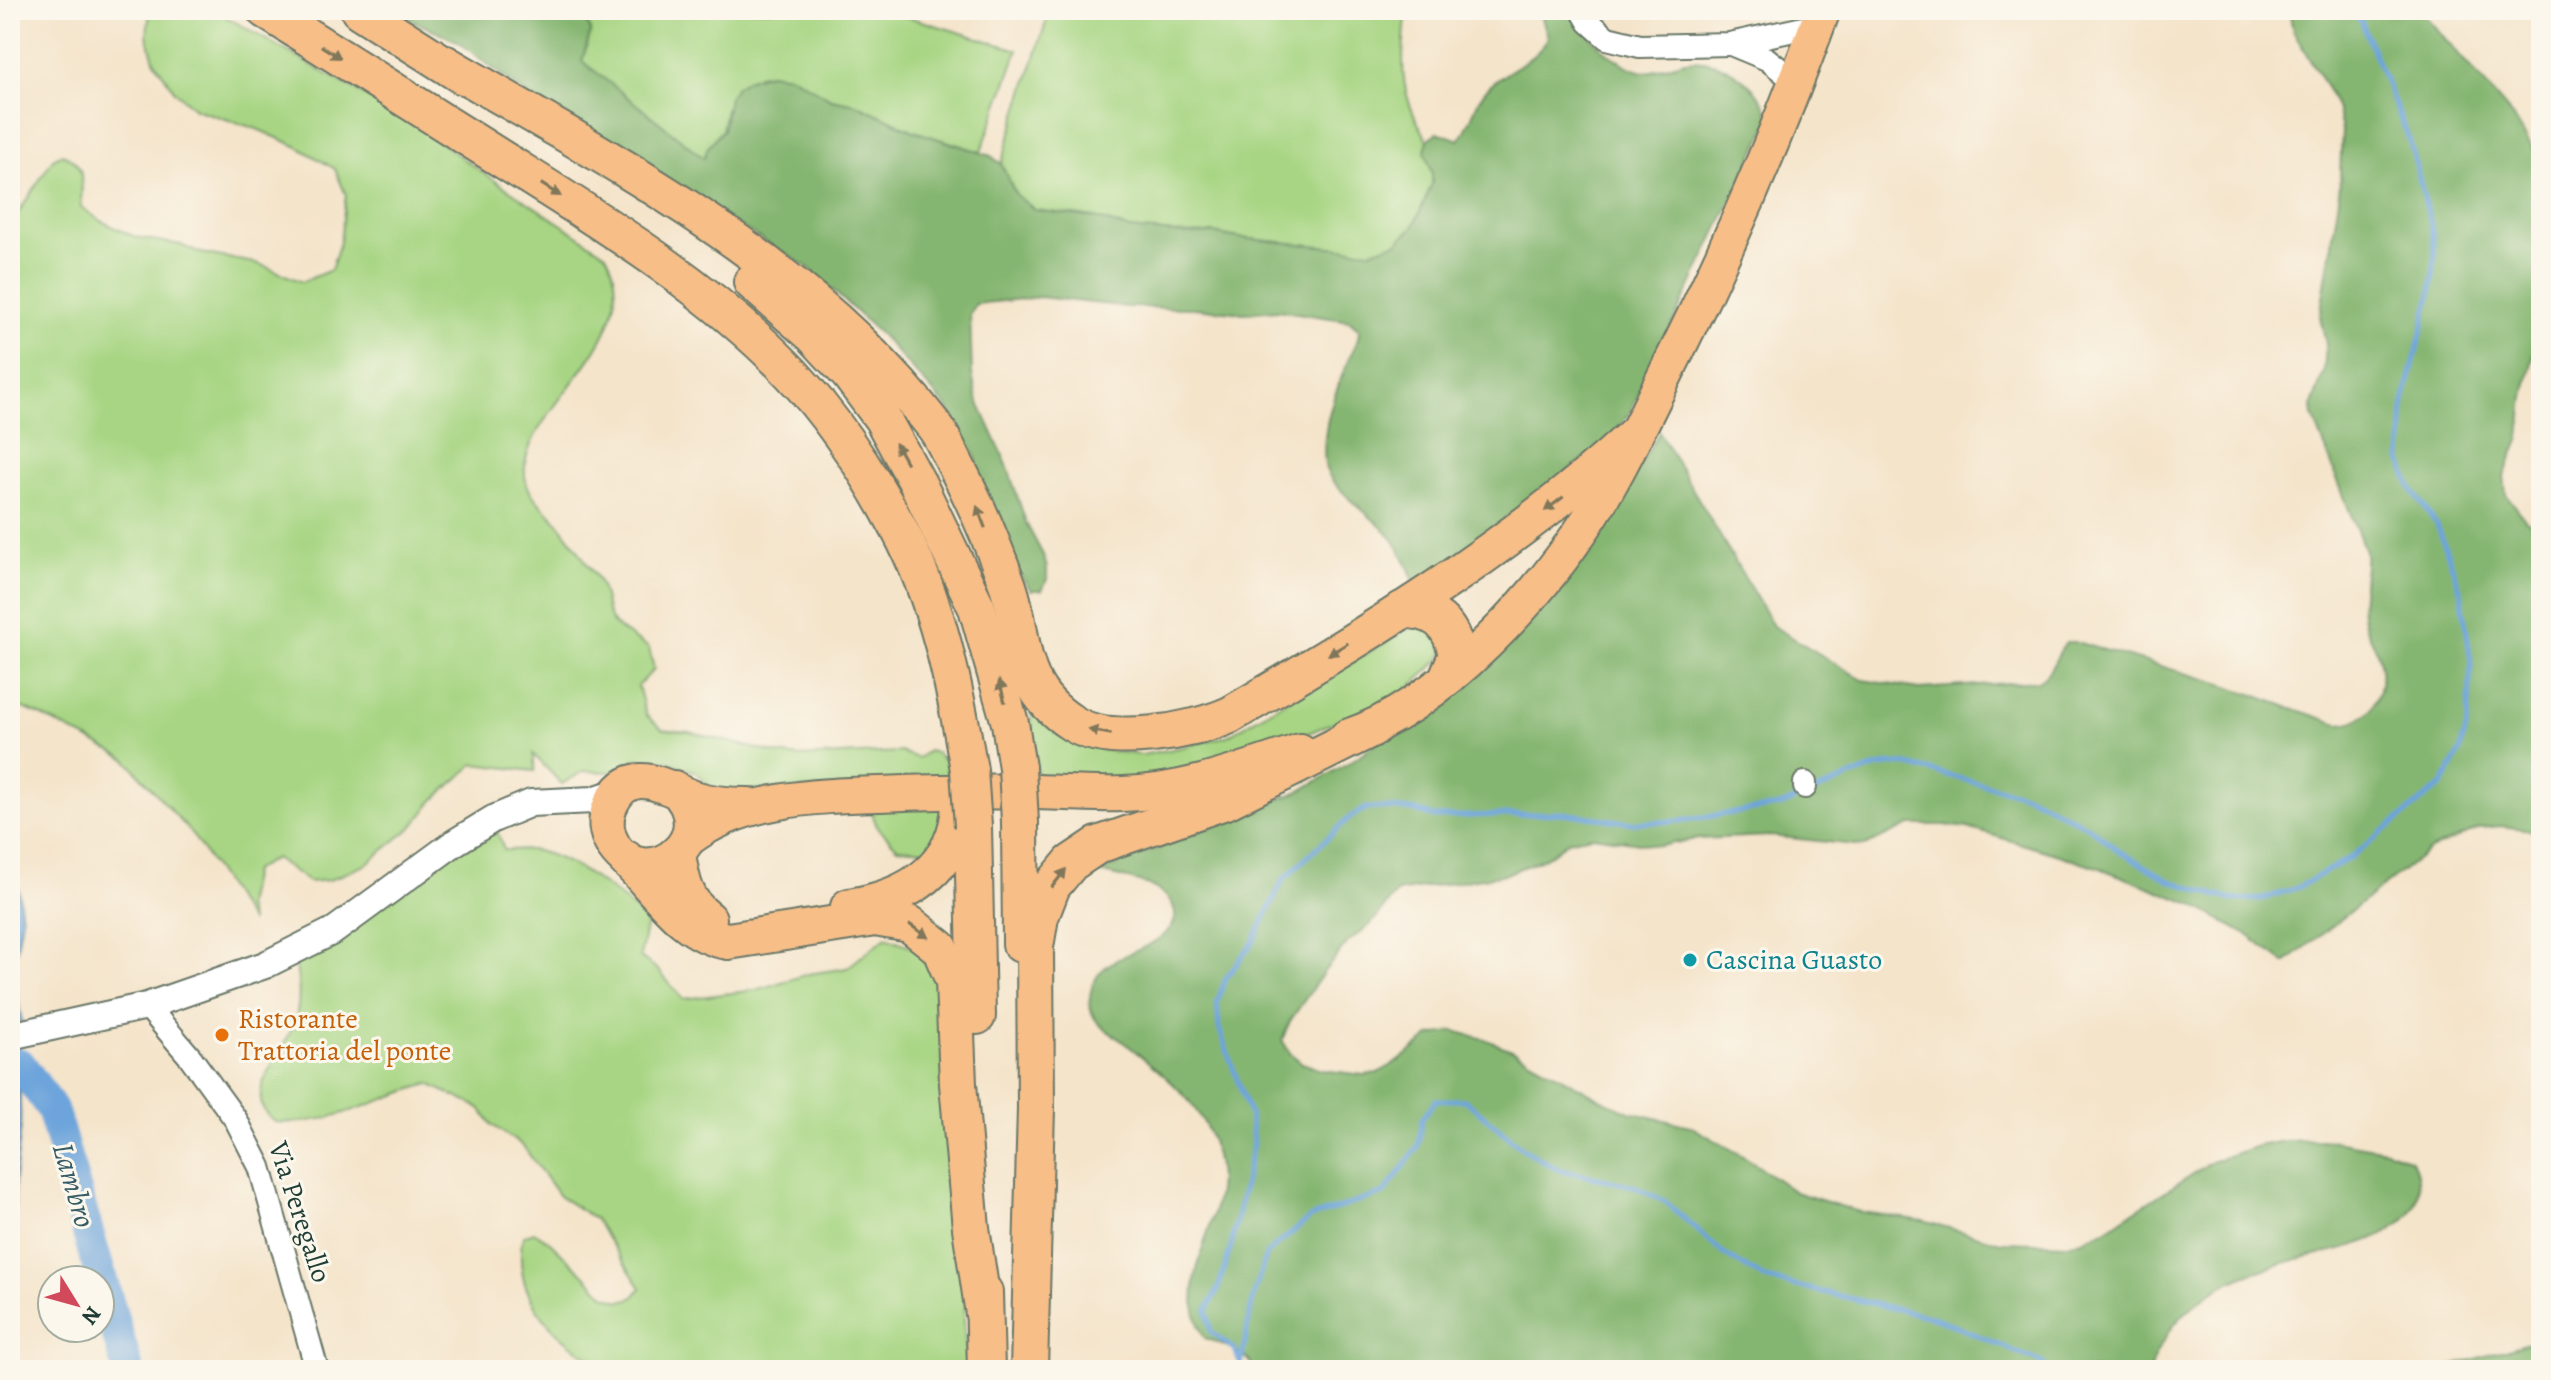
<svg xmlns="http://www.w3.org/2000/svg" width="2551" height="1380" font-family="Alegreya,serif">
<rect width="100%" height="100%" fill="#fbf7ec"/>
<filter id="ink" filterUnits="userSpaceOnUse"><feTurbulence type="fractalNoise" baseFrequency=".0125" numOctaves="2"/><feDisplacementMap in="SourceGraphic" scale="16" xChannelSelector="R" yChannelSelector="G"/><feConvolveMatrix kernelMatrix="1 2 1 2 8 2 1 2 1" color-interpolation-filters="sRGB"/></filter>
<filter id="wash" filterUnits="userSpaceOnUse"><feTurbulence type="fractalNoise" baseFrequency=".006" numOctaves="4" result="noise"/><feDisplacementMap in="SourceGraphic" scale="32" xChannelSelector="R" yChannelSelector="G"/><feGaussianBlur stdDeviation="1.8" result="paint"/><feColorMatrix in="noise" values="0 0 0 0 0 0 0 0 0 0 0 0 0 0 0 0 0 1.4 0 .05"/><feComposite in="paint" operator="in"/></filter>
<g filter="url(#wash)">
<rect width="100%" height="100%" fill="#f4e4ca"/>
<!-- green -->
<g fill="#a7d583" stroke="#63895c" stroke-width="2">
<path d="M155,10H214L415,124L479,170L606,254C654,340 510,415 526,481C530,497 545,508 555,519C565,531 575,545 584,559C589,567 596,575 600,584C606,596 605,615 614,624C624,634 638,640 649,648L654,669L638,686L646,715L662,729L689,732L778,754L799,757L901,752L918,758L928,751L936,753L949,764L955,783L954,818L927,850L898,848L877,827L863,787L715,791L696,772L664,760L636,759L611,772L584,771L562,784L533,754L535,771L474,764L434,800L412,827L365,865L329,880L309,882L275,858L253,871L246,906L251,923L192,834L125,758L38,714L10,703V226L53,159L62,154C88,163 81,184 81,207L101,221L135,237L181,245L196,252L259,264L302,282L331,270L340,242L346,195L335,169L296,146L257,129L195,109L174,90L154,60L147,35L149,18Z"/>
<polygon points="580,10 885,10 1018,50 981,152 914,131 856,104 831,99 791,76 769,73 758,75 726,108 722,130 708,147 704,159 582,61 591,31"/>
<path d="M1050,10H1403L1406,17C1401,68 1399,96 1428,140L1425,151L1432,173V184L1414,226L1398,242L1372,252L1239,238L1213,233L1187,234L1129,229L1095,218L1035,210L1016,195L1001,164Z"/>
<polygon points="1418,623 1438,638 1444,653 1433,666 1404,693 1299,737 1154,782 1039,784 1029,699 1102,750 1142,755 1183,747 1227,736"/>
<path d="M493,819L504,850C513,850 521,849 530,850C566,854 623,895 647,922L640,957L657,969L683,999L756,990L808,974L847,968L886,937L913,947L945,975L970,1252L964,1318L967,1370H612C559,1343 510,1300 523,1236L534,1232L550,1242L606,1296L620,1301L633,1298L641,1288L595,1219L559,1196L523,1146L492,1125L480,1108L429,1084C377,1098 331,1127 275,1122C271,1118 265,1113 263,1108C251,1082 289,1044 295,1021C302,996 298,976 293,952Z"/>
</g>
<!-- forest -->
<g fill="#85b671" stroke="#527a52" stroke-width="2">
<path d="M390,10H580L591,31L582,61L704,158L708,147L723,130L729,97L736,87L746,80L769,73L791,76L831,99L856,104L914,131L991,156L1001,164L1016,195L1035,210L1095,218L1129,229L1186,234L1213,233L1239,238L1372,251L1398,242L1414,226L1432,184V173L1425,151L1428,140L1437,132L1459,140C1472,125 1473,105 1486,90C1506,68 1537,62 1548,37L1541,15L1543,10H1570C1587,35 1609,61 1639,71C1652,75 1672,63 1686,61C1720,55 1764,87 1770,120L1630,412L1610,439L1415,587C1411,570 1401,550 1391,537C1375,517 1327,486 1325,465C1321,428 1334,396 1347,363C1352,349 1359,345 1359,329L1350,321L1277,310L1244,313L1194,308L1128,307L1040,297L976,304L970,314L972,374L977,399L1007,465L1026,523L1043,555L1047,567V579L1042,590H1031L1009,560L982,493L976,458L947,407L881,335L809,268L544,108L459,42Z"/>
<path d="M2289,10H2420L2513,116L2541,163V323L2524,396L2520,438L2504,476L2506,494L2526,520L2541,530V831L2501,826L2480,828L2428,851L2285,963L2249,936L2192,904L2095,866L1968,828L1945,825H1910L1865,846L1771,836L1695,839L1660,846L1593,836L1570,840L1547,857L1506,874L1397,892L1371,924L1348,942L1326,969L1290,1021L1282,1040L1290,1053L1302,1063L1322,1070L1364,1075L1378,1073L1399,1061L1430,1036L1454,1031L1484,1039L1512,1050L1608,1103L1630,1112L1690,1126L1748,1159L1795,1192L1856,1211L1923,1221L2001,1242L2068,1244L2082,1240L2105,1230L2211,1162L2258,1146L2284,1141L2328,1140L2386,1150L2412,1160C2444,1230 2353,1247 2306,1257C2284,1263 2262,1269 2241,1277C2215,1288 2185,1308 2169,1332C2161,1343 2152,1357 2151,1370H1897L1871,1362L1853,1360L1841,1370H1254C1248,1351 1222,1345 1205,1338C1175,1287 1213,1239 1218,1190C1220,1176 1218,1162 1214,1148C1203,1103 1160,1071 1125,1043C1112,1033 1096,1027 1091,1010C1086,995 1095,975 1107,966C1121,955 1140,951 1156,941C1165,935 1177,925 1175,913C1171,883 1122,878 1099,872L1302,790L1353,760L1406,721L1561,585L1603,531L1659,432L1773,626L1863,680L1919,689L2038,681C2054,672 2055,655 2067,642H2076L2216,682L2338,724C2375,723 2388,687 2378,655C2375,643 2365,632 2363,620C2358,597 2367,574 2365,551L2313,416L2312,405L2324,372L2326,344L2320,316L2339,198L2342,130L2338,112L2330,94L2293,31Z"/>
<polygon points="2541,1342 2541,1370 2439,1370 2525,1344"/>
</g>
<!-- water -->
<g fill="#6da4db" stroke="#467088" stroke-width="2">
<polygon points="10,846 16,871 22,919 13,971 22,1022 10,1022"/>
<polygon points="24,1050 19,1082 21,1127 15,1179 14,1273 10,1289 10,1052"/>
</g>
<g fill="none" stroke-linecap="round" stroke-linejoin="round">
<!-- stream -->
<g stroke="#6da4db" stroke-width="5">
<polyline points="1240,1362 1235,1350 1211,1332 1207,1310 1218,1289 1231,1246 1253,1143 1250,1116 1219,1028 1217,1002 1226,978 1253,942 1283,880 1350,817 1367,808 1383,808 1412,810 1435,817 1562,813 1633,823 1679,821 1780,806 1867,770 1891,764 1908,765 2029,796 2090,828 2119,851 2170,881 2232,900 2263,899 2299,887 2351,857 2442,785 2460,752 2468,721 2471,662 2461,592 2438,527 2411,488 2401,460 2404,402 2432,289 2435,255 2431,225 2410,142 2361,21 2350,10"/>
<polyline points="1240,1370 1253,1297 1267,1253 1311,1217 1384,1193 1418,1147 1422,1118 1436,1100 1465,1100 1522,1148 1557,1169 1634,1186 1666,1202 1725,1255 1766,1279 1936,1318 2042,1363 2048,1370"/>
</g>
<!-- river -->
<polyline stroke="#6da4db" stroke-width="32" points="10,1060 20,1064 52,1109 128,1370"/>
</g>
</g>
<g filter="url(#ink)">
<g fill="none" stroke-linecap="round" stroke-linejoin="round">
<!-- minor casing -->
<g stroke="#6a7768" stroke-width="26">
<g id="minor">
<polyline points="1582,10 1589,22 1607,38 1640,46 1730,44 1817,25"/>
<polyline points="1731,44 1767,59 1796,82"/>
<polyline points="1805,787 1805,783"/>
<polyline points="147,1006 191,1058 236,1120 260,1167 317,1370"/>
</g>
</g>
<!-- tertiary casing -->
<g stroke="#6a7768" stroke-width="30">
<polyline id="tertiary" points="10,1036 147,1006 265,965 335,930 454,843 493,819 531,803 593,800 620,791"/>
</g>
<!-- primary casing -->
<g stroke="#6a7768" stroke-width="38">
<g id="primary">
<path d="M1347,737C1441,706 1542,594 1594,511C1624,462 1649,407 1675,355C1731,243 1780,128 1823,10"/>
<path d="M674,788C725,837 647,896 614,847C606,834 604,820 610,806C629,762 664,787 694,798C712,804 729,805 748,805"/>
<path d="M688,839C741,798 814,796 880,794C932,792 985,791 1038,792C1066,793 1095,795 1123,794C1186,792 1242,770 1300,751"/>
</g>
</g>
<!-- trunk casing -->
<g stroke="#6a7768" stroke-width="40">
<g id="trunk">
<path d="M265,10C345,60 425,111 505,161C605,224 709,287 791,373C833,418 869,473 898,527C938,601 955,687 969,770"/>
<polyline points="359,10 463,76"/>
<path d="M444,63C620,166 808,262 935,427C943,438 949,452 955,464C976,503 993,544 1008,586C1027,641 1014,686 1072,723C1109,747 1192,732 1230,715C1371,633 1513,546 1634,435"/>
<polyline points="752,282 814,336 850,375 882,418 918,484 977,608 1010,723 1017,768"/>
<path d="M1402,610C1434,609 1451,623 1457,655L1448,676"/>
<polyline points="1020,822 1021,944"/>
<polyline points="973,826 977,1016"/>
<path d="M677,854C681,880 685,903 708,919"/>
<path d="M626,859C657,889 682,934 728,941L875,918L910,924L940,948L954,981L958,1084L971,1228L984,1314"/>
<path d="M849,907C907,898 957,869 960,805"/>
<polyline points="984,1292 986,1370"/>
<polyline points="1029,1370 1036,1108 1035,947 1040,917 1052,886 1071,863 1098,845 1228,800 1373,728"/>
</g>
</g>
<!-- minor -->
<use href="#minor" stroke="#fff" stroke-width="22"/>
<!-- tertiary -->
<use href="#tertiary" stroke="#fff" stroke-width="26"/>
<!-- primary -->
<use href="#primary" stroke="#f7be88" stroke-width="34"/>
<!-- trunk -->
<use href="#trunk" stroke="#f7be88" stroke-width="36"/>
<!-- trunk-bridge casing -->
<g stroke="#6a7768" stroke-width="40" stroke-linecap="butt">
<g id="trunk-bridge">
<polyline points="1017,768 1020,822"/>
<polyline points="969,770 973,826"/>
</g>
</g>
<!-- trunk-bridge -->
<use href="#trunk-bridge" stroke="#f7be88" stroke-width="36"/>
</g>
<!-- one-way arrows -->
<defs><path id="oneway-solid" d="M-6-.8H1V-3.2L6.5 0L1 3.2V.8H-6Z" transform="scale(2)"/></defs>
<g fill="#80775a">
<use href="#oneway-solid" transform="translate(331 52) rotate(32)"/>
<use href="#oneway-solid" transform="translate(551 190) rotate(32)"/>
<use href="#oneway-solid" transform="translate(901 453) rotate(-119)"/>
<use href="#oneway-solid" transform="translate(1554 504) rotate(143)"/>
<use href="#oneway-solid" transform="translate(981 517) rotate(-111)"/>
<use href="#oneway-solid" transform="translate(1338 649) rotate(149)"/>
<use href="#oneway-solid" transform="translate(1002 691) rotate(-104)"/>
<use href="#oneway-solid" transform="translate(1100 732) rotate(-169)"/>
<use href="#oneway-solid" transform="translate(1059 878) rotate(-52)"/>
<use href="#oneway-solid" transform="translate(919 931) rotate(35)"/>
</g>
</g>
<!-- markers -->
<circle fill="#0f9aa8" stroke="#fbf7ec" stroke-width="3" cx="1690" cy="960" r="8"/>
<circle fill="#e8710a" stroke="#fbf7ec" stroke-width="3" cx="222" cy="1035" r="8"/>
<g text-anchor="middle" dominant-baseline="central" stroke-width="6" stroke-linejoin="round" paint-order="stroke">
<!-- culture labels -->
<g font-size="28" fill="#0d838f" stroke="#fbf7ec" text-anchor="start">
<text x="1706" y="960">Cascina Guasto</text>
</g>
<!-- food labels -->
<g font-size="28" fill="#c56008" stroke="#fbf7ec" text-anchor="start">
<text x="238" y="1019">Ristorante<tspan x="238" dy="32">Trattoria del ponte</tspan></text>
</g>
<!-- street labels -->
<g font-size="28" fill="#1f3d34" stroke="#fbf7ec">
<text transform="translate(300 1212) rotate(72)">Via Peregallo</text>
</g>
<!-- water labels -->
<g font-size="30" font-style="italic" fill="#365c66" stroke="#fbf7ec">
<text transform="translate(74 1185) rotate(74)">Lambro</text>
</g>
</g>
<!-- margin -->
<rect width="2551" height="1380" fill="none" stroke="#fbf7ec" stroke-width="40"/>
<!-- north arrow -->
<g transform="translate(76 1304) rotate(127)"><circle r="38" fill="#fbf7ec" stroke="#a3ada2" stroke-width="2"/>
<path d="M0-6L14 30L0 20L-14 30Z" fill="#d1495b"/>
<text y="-12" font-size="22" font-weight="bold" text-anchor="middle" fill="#1f3d34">N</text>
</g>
</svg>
